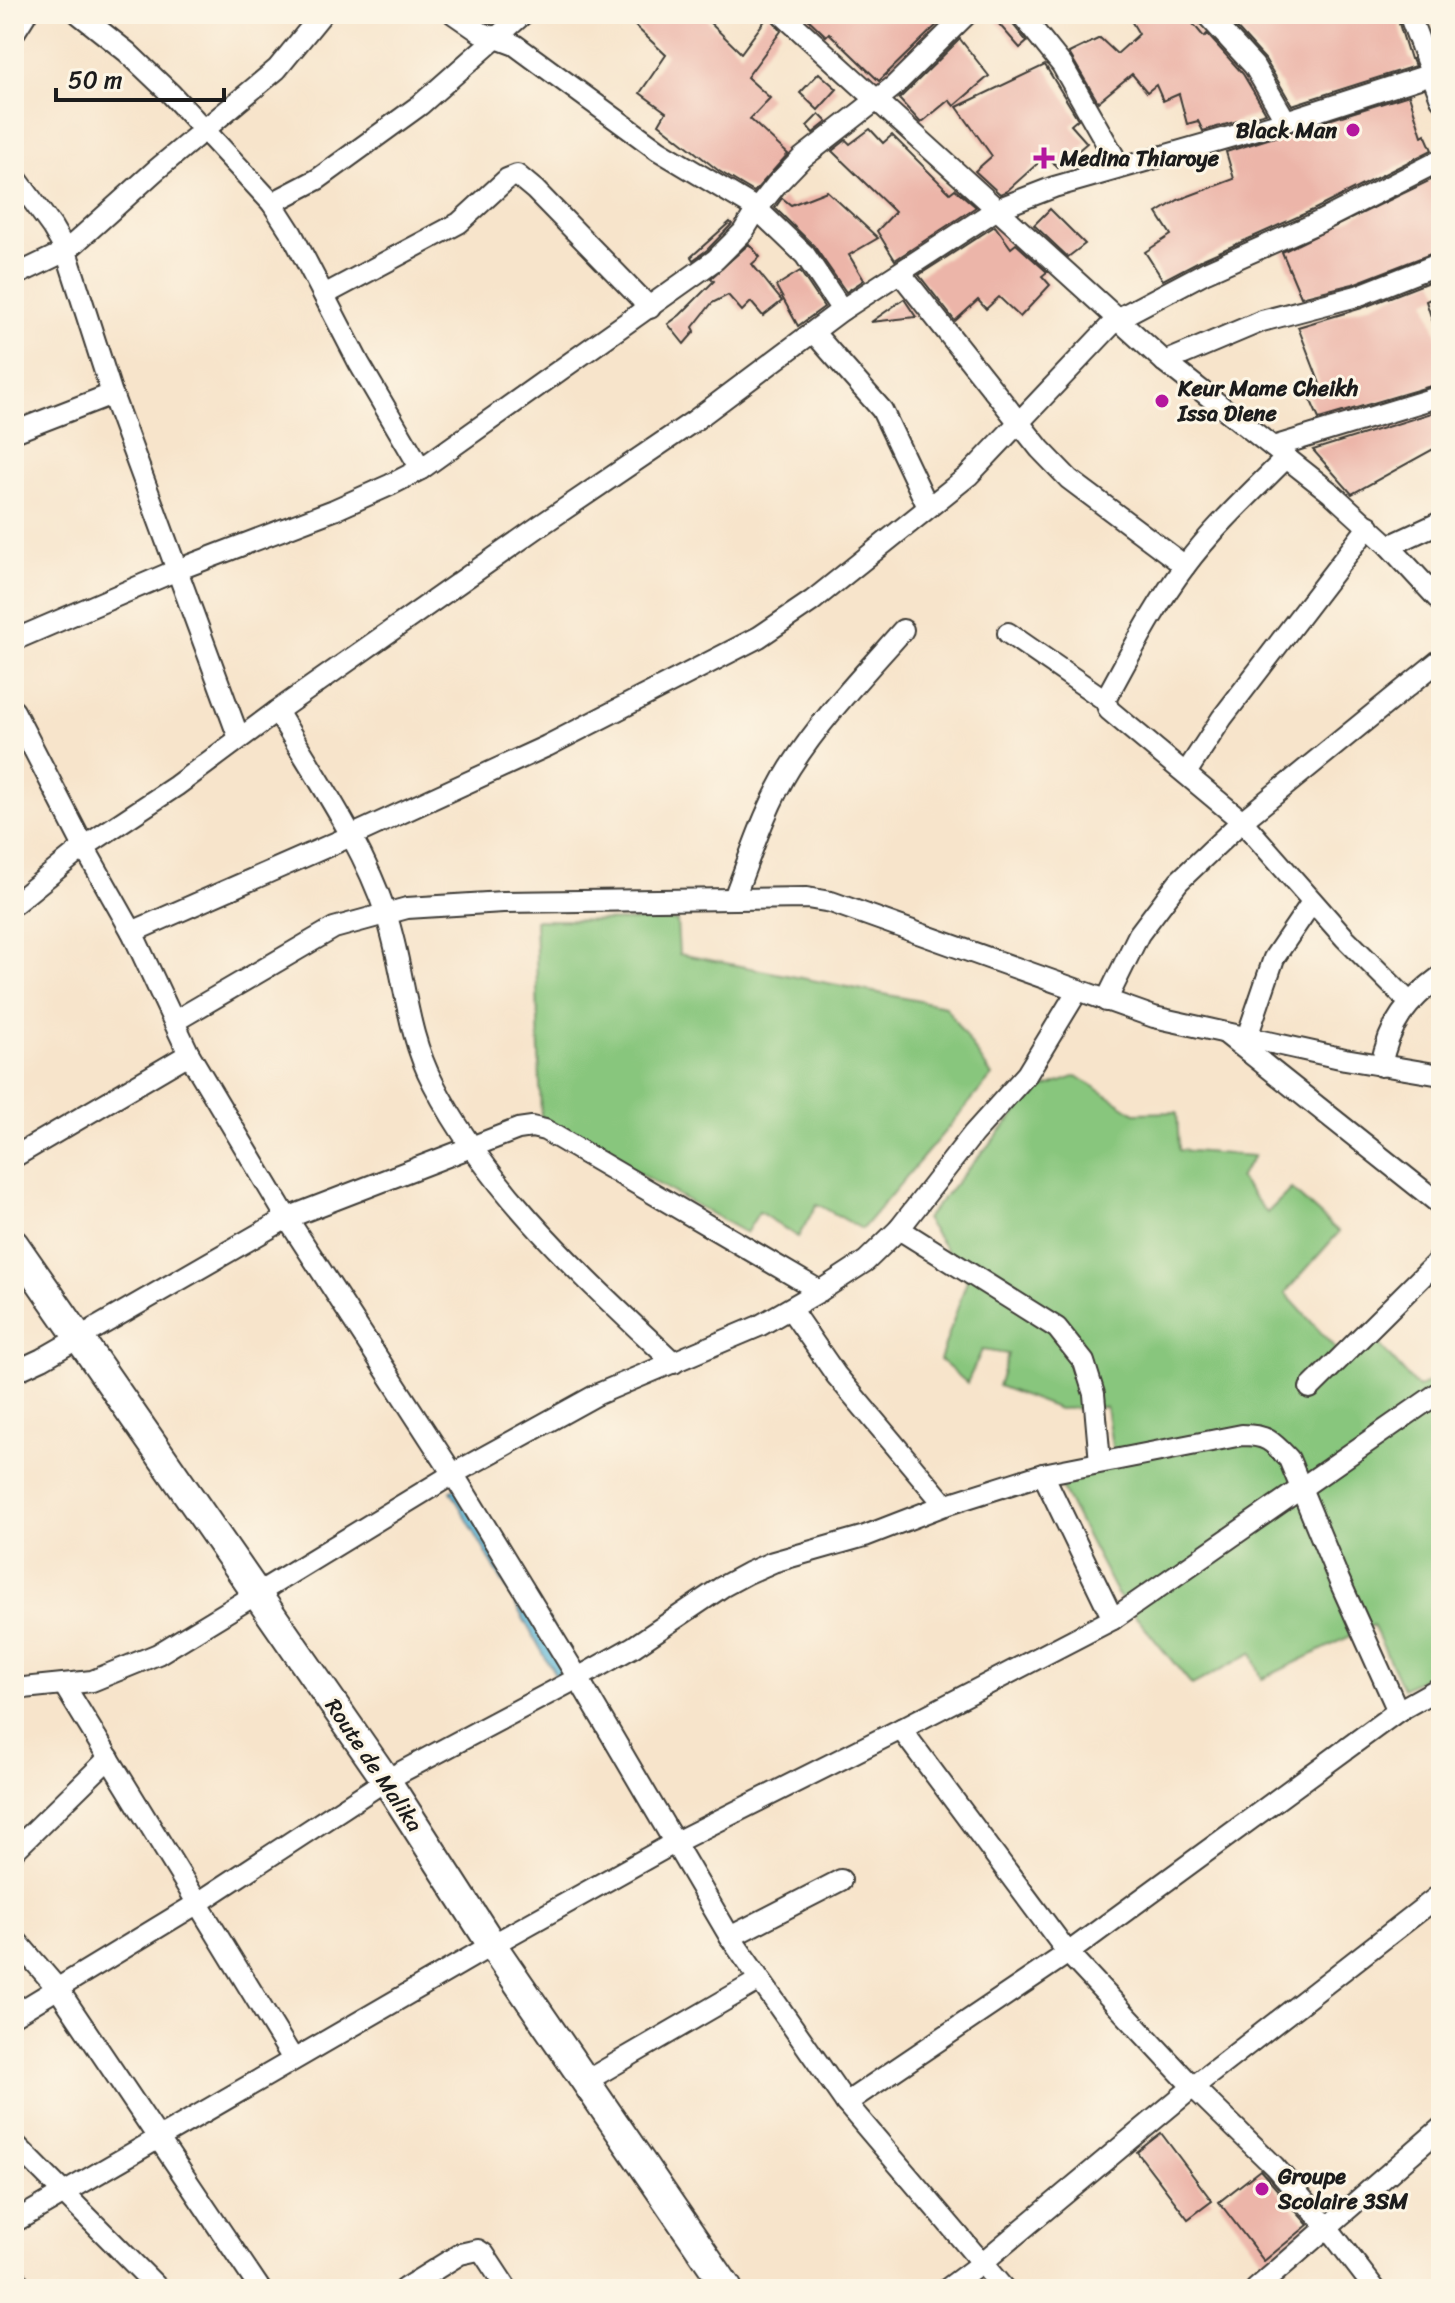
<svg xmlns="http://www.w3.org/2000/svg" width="1455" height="2303" font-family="Sriracha,sans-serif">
<rect width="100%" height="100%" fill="#fcf5e5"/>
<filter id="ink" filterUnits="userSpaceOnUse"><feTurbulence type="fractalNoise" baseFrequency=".0125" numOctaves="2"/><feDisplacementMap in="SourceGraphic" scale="16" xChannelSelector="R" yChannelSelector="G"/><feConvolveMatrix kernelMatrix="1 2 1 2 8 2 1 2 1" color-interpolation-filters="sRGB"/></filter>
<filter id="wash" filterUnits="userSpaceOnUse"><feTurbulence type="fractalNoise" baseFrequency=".006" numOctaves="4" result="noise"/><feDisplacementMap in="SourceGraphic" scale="32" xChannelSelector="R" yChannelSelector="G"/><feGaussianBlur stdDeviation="1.8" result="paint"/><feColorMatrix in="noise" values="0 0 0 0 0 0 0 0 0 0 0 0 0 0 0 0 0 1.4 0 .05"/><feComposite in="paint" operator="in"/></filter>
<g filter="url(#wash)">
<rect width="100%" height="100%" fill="#f7e4cb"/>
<!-- green -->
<g fill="#88c67d" stroke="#52714c" stroke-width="2">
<polygon points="535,920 677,921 679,954 945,1006 992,1076 862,1229 817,1204 798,1237 759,1212 746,1233 541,1119"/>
<polygon points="1077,1076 1135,1113 1177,1112 1179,1150 1254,1156 1239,1178 1267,1213 1291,1189 1339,1232 1285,1293 1344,1358 1376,1341 1418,1388 1441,1375 1441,1669 1403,1689 1373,1625 1262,1679 1252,1653 1192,1685 1117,1594 1052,1470 1113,1453 1106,1407 1059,1409 998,1386 1008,1354 982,1350 967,1383 940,1360 967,1280 925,1219 1035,1091"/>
</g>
<!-- water -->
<polygon fill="#5db9db" stroke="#3c6a7c" stroke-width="2" points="466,1482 580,1672 561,1685 451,1491"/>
<g id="blocks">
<!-- building -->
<g fill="#ecb5a9">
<polygon points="643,14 701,14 741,53 769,15 781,31 747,77 770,98 750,119 788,154 754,192 719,171 659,124 666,112 640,93 666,55 633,24"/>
<polygon points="803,14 948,14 879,81 829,33 826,36"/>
<polygon points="990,14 1008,14 1011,22 1027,42 1020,48"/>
<polygon points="1127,14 1185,14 1204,37 1207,34 1243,74 1266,113 1203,131 1198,121 1187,124 1179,94 1163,101 1156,85 1147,92 1132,74 1098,102 1069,53 1100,38 1117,54 1139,34"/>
<polygon points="1224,14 1396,14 1410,59 1412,59 1415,66 1292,105 1265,59"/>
<polygon points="960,39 989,76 954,106 949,100 921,123 899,99"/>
<polygon points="1045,65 1078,119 1071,125 1087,143 1058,168 1047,155 1007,191 1000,194 975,171 992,156 957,107"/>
<polygon points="819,73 837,89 818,110 800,93"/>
<polygon points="1409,95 1422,136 1425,134 1432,150 1313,210 1201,260 1163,280 1145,252 1171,235 1157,213 1178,200 1234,179 1226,152"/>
<polygon points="819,114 827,122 813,133 807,126"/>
<polygon points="870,129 883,143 892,135 950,193 955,189 976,207 895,260 877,231 895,212 832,151 846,140 850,144"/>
<polygon points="1441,175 1441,250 1353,284 1301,297 1282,252"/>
<polygon points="827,191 878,238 849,255 864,280 846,292 814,246 775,208 782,198 791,205"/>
<polygon points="1050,209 1085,244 1068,257 1034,225"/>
<polygon points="730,222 732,224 707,250 693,260 691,257"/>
<polygon points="995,226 1011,248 1016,244 1047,272 1042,276 1050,285 1020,317 999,297 986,309 978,300 955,321 919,275"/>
<polygon points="749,244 760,257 752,264 782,301 763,316 751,302 742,311 728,295 712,303 693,327 695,331 684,344 668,324 680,315 714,281 711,278"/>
<polygon points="800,271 824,307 798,326 776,286"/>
<polygon points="1434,280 1441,294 1426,301 1441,348 1441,383 1319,419 1306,390 1320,384 1298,327 1362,308"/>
<polygon points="904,299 916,317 871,322"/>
<polygon points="1441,410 1441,445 1352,494 1313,450"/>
<polygon points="1161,2133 1212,2201 1188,2219 1137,2152"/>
<polygon points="1260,2170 1308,2225 1264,2261 1219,2202"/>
</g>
</g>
</g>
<g filter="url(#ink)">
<use href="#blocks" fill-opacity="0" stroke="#3d3a36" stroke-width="2"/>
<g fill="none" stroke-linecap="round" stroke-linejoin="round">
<!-- street casing -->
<g stroke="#3d3a36" stroke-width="24">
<g id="street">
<polyline points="79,14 127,52 171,94 272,203 292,234 359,363 421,469"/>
<polyline points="454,14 480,32 515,45 658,150 757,209 805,255 842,310"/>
<polyline points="782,14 1165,362 1331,493 1389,546 1441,602"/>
<polyline points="1021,14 1062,65 1120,167"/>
<polyline points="1206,14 1254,66 1286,121"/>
<polyline points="1409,14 1441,99"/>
<polyline points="14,33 26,14"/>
<polyline points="14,175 52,227 66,251 112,394 239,738"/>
<polyline points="272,203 318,179 420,105 523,14"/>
<polyline points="901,274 1040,449 1069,479 1185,566"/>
<polyline points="14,276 66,251 156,170 277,69 322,14"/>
<polyline points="324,295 459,223 507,179 517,175 535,190 650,308"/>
<polyline points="814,333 882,410 928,507"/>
<polyline points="1165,362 1262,321 1357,296 1441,263"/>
<polyline points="14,432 112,394"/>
<polyline points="1273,447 1441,396"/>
<polyline points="1389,546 1441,522"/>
<polyline points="1008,633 1105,700 1109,710 1242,821 1345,938 1409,1002"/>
<polyline points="14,640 177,570 334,510 390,485 421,469 715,260 743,232 757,209 776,185 802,158 893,87 967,14"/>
<path d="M1105,700C1130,655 1154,607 1185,566C1215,526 1252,492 1287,457"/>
<polyline points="14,711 84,847 132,932 189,1054 287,1218 460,1485 578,1678 730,1937 846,2103 1004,2289"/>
<path d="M277,711C315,776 362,842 386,914C405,971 405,1030 433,1083C490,1194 585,1278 674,1363"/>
<polyline points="1186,773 1222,718 1369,526"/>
<path d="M734,898C751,854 765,808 790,768C822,718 864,674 903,630"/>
<polyline points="14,904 84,847 176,786 277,711 541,525 694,421 842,310 997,209 1054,187 1286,121 1441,71"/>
<polyline points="132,932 351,836 547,746 759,637 812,601 968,476 1117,319 1206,272 1319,222 1441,160"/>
<polyline points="1106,1001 1139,934 1179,881 1242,821 1441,659"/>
<polyline points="175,1021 334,928 407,908 503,902 807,898 831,902 1154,1017 1345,1059 1441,1075"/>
<polyline points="1225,1033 1441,1205"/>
<polyline points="1247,1037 1274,958 1312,902"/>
<path d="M1381,1066C1389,1024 1407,1001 1441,976"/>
<polyline points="14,1157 189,1054"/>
<polyline points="899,1229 1057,1328 1084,1362 1094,1394 1100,1462"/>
<polyline points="791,1310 836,1375 945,1505"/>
<polyline points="14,1372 42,1359 287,1218 518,1129 532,1127 545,1130 820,1291"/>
<polyline points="1310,1388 1441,1258"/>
<polyline points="1043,1474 1113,1619"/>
<polyline points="64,1685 293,2059"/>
<polyline points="14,1689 92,1681 158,1654 453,1474 598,1394 759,1326 820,1291 866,1261 899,1229 973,1134 1027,1074 1078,990"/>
<polyline points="901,1729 1068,1953 1193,2087 1274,2166 1328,2228 1375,2289"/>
<polyline points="14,1851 109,1758"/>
<polyline points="730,1937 841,1880"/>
<polyline points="14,1938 58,1989 260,2289"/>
<path d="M14,2015L198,1903L386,1780L578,1678L633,1647L722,1587L748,1573L773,1562L865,1536L945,1505L1043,1474L1242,1435C1267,1435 1272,1441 1289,1459L1339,1580L1398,1711"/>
<polyline points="586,2081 758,1981"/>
<polyline points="846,2103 1068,1953 1398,1711 1441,1687"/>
<polyline points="14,2143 159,2289"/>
<polyline points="14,2222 492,1945 674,1843 901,1729 1113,1619 1441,1391"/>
<polyline points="14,2274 21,2289"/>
<polyline points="404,2289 460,2254 478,2250 484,2254 507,2289"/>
<polyline points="947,2289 983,2262 1193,2087 1441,1894"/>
<polyline points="1256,2289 1441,2128"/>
</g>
</g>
<!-- secondary casing -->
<g stroke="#3d3a36" stroke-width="32">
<polyline id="secondary" points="14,1244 386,1780 492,1945 728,2289"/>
</g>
<!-- street -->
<use href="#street" stroke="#fff" stroke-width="20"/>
<!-- secondary -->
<use href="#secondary" stroke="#fff" stroke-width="28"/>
</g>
</g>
<!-- markers -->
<g fill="#b5179e" stroke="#fcf5e5" stroke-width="3">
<circle cx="1353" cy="130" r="8"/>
<path d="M1040 146h8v8h8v8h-8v8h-8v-8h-8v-8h8z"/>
<circle cx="1162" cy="401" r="8"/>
<circle cx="1262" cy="2189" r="8"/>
</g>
<g text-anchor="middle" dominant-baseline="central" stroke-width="6" stroke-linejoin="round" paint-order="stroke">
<!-- poi labels -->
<g font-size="22" font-weight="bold" fill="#1c1c1c" stroke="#fcf5e5" text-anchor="start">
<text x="1337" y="130" text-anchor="end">Black Man</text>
<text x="1060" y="158">Medina Thiaroye</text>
<text x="1178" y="388">Keur Mame Cheikh<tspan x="1178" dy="25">Issa Diene</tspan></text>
<text x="1278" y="2176">Groupe<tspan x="1278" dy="25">Scolaire 3SM</tspan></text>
</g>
<!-- street labels -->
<g font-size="22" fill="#1c1c1c" stroke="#fcf5e5">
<text transform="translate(374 1765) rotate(56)">Route de Malika</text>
</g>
</g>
<!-- margin -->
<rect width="1455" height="2303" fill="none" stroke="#fcf5e5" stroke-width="48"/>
<!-- scale -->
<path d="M56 88v12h168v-12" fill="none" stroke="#1c1c1c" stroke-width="4"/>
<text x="68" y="88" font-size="24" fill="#1c1c1c" stroke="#fcf5e5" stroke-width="6" paint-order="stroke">50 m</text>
</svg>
